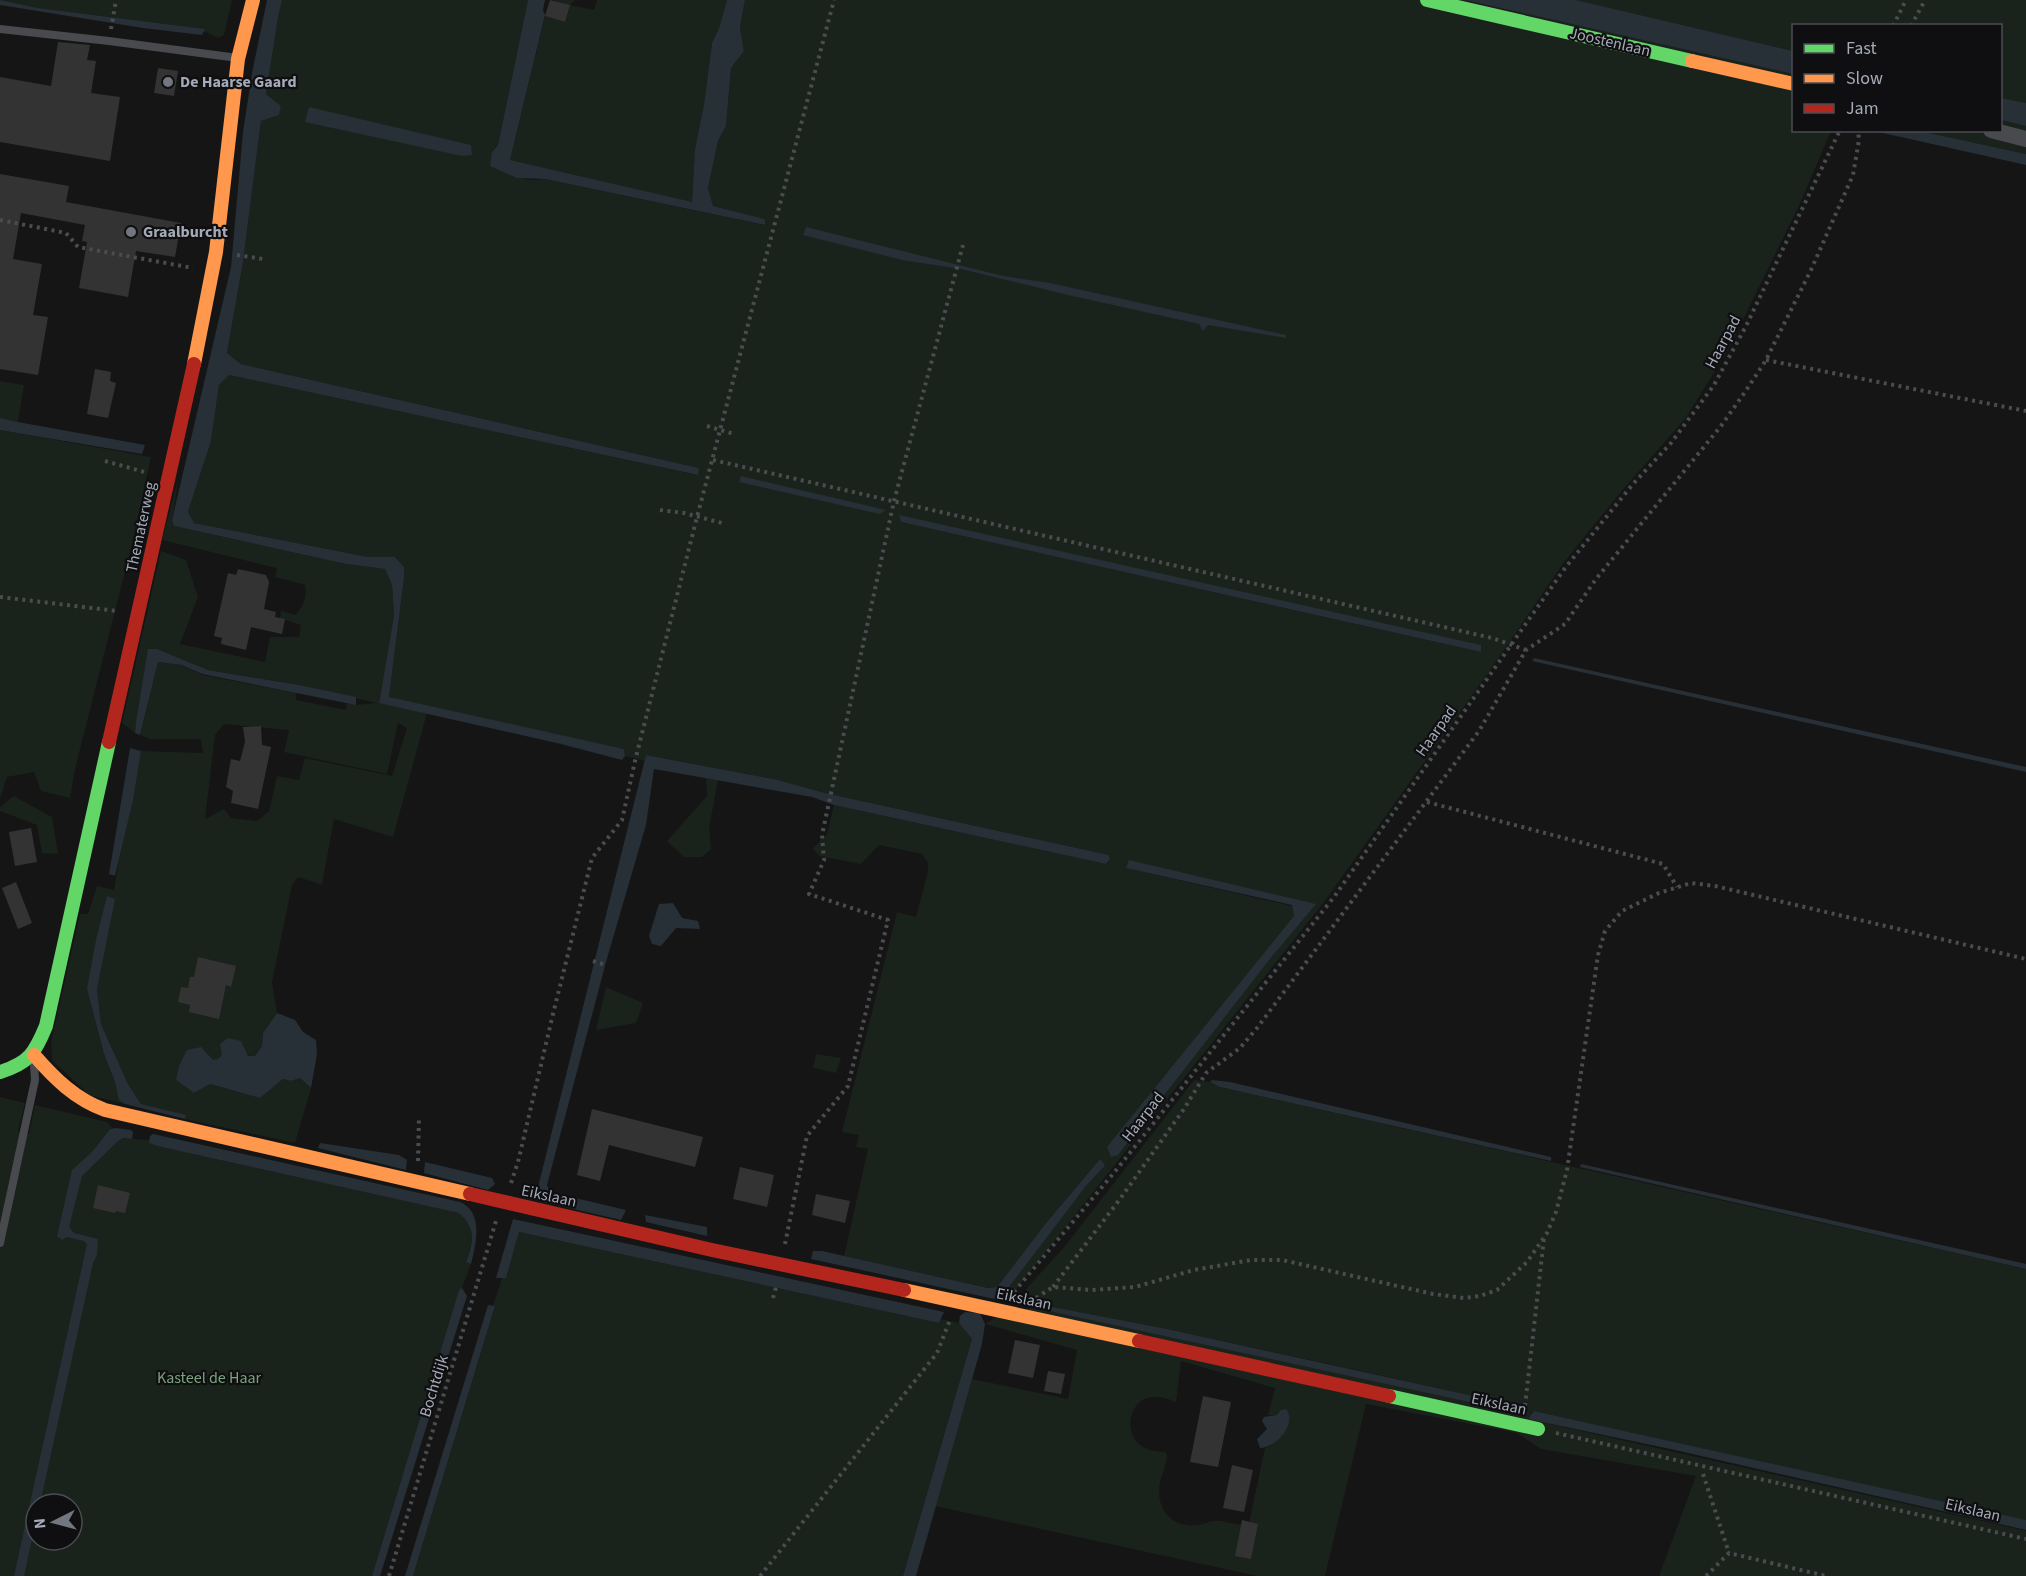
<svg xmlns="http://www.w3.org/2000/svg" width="2026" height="1576" font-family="'Source Sans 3',sans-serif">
<rect width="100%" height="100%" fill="#151515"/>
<!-- green -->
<g fill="#1a221c" fill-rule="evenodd">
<polygon points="0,0 232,0 224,35 218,38 204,31 204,29 38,8"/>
<path d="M282,0H528L498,145L492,152C511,172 514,183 545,179L764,225L765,219L713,206L708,188L718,141L726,126L731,68L744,51L740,27L745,0H1465L1793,74L1794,130L1831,131L1799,206L1728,350L1685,419L1620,493L1565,561L1491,669L1324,902L1009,1298L1001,1295L1086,1186L1103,1168L1099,1160L1046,1223L997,1287L988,1288L844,1256L868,1149L856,1147L859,1135L842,1132L897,912L916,917L928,871V863L922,854L879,845L861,864L819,856L813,848L827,834L834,805L1106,864L1110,859L1109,855L825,793L778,780L646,755L645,761L625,756L624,749L396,700L389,697L404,578L396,557H368L194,523L188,512L211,441L219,385L229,375L697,475L699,468L241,364L227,353L243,262L261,121L279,115L281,106L266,94L278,18ZM899,516L1481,645V652L901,522ZM1126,868L1315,904L1270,959L1118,1155L1294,917L1292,906Z"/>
<polygon points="553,0 575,0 570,5 594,10 597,0 727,0 719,28 712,43 704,104 695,149 692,203 510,160 545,16 564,22 570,6"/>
<polygon points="1576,0 2026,0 2026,103 2001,98 2000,26 1794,26 1793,51"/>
<polygon points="2001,120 2026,126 2026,154 1920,131 2000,130"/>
<polygon points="0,381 24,385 18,422 0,418"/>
<polygon points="0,430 151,457 133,540 75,769 70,798 41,791 34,772 7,777 0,799"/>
<path d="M179,476L172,520L174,526L346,564L385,569L392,585L394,615L379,702L427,713L393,837L334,819L322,885L298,877L292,885L272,982L277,1013L263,1033L262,1046L255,1056L222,1054L218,1059L176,1080L194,1093L209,1084L260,1098L283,1079L291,1081L300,1078L311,1088L295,1143L185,1119L186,1116L141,1104L128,1084L101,1024L97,989L105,943L87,989L104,1054L115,1082L119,1099L125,1104L89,1095L52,1060L51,1042L80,914H88L97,886L114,890C121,844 133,798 141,751L203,753L201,739H150L140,735L158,662L182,665L202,675L296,693V700L346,710L347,703L356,705L377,703L299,685L208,670L157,649H149L135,733L122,723L161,551L186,560L198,597L180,644L265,662L270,637H299L301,625L280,618L281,611L295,615C304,605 307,597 305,585L275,577L277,568L162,540ZM398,723L407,728L392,776L305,758L299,780L277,776L269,811L257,821L231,818L224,809L205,819L215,735L224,724L289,730L284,752L387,774Z"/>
<polygon points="706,778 718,780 709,828 711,849 702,857 684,857 667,841 707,796"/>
<polygon points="14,796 52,817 58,854 42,853 37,825 0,811 0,807"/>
<polygon points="606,987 643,1003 636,1023 596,1030"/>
<polygon points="816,1054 841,1058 836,1073 813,1068"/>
<path d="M1194,1080L1210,1082L1220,1087L2026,1269V1521L1534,1411L1528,1419L2026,1531V1576H1659L1696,1476L1541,1449L1517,1433L1366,1404L1325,1576H1257L935,1506L972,1379L1068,1399L1077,1350L985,1324L998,1316L1021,1312L1035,1305L1017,1304L1027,1288L1065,1246ZM1041,1305L1167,1329L1439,1388ZM1181,1361L1275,1388L1268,1415H1277L1272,1445L1265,1448L1249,1523C1237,1528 1225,1519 1213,1521C1208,1522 1204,1524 1199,1525C1171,1529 1155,1508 1160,1482C1162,1473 1167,1465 1167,1455L1165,1452C1156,1451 1146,1451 1139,1444C1126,1432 1128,1408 1144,1399C1155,1394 1167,1398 1176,1402Z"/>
<path d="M0,1097L25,1103L18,1131L29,1134L35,1105L107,1122L112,1128L110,1129L92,1152L123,1138L147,1140H149V1143L157,1146L460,1213C477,1229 473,1241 466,1261L471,1264L462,1288L459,1291L372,1576H0ZM36,1504H72V1540H36Z"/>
<polygon points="519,1232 939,1323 941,1319 959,1323 972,1339 903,1576 413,1576 495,1307 493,1306 502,1278 506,1278"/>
</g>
<!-- water -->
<g fill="#272f37">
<polygon points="0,0 38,8 205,29 202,35 143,28 0,5"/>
<polygon points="267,0 282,0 278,18 266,94 281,106 279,115 261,121 243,262 227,353 241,364 699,468 698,475 229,375 219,385 211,441 188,512 194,523 368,557 395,557 404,567 404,578 389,697 624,749 625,756 622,760 561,744 379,703 394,615 392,585 385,569 346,564 174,526 172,520 231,267 243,132 252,73"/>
<polygon points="528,0 545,0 543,10 545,15 510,160 692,202 695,149 704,104 712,43 719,28 727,0 745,0 740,27 744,51 731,68 726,126 718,141 708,188 713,206 765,219 765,225 545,179 517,178 490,166 492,152 498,145"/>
<polygon points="1465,0 1576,0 1793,51 1793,74"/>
<polygon points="2001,98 2026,103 2026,126 2001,120"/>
<polygon points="309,107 471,145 472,155 462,156 305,122"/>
<polygon points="1874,131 1920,131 2026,154 2026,165"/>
<polygon points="806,227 1003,276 1050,283 1286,335 1286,338 1208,325 1203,331 1199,324 1068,295 961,269 902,260 803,235"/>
<polygon points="0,418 18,422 145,445 142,454 17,433 0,430"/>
<polygon points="741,476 886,510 880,514 739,482"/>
<polygon points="899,515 1481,645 1481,652 901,522"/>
<polygon points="148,649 157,649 208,670 299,685 356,697 356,705 202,674 182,665 158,662 140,735 135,733 136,722"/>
<polygon points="1534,658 2026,767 2026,772 1532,661"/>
<polygon points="130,748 141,751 133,800 115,876 109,874"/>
<polygon points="646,755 778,780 825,793 1109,855 1110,859 1106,864 834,805 812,797 654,769 646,825 606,962 547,1185 550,1192 626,1210 621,1220 526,1198 521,1193 524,1186 538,1187"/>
<polygon points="1129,860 1316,904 1270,959 1118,1155 1111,1157 1107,1147 1294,916 1292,905 1126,868"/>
<polygon points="107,896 115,899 97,989 101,1024 128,1084 141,1104 186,1115 185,1119 125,1104 119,1100 115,1082 104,1054 87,989 96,940"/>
<polygon points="673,903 682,918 698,921 700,929 676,928 661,946 652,944 649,936 659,904"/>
<polygon points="277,1013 295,1020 303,1032 316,1040 317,1054 311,1088 300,1078 291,1081 283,1079 260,1098 210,1084 194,1093 176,1080 179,1066 187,1050 201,1047 213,1060 218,1059 222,1054 220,1044 228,1038 241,1041 248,1056 255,1056 262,1046 263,1033"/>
<polygon points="1212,1080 1230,1082 1551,1157 1551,1161 1220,1087 1210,1082"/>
<polygon points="116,1128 131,1130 133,1132 132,1139 123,1138 118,1141 82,1176 69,1227 74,1233 98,1239 97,1255 93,1263 40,1504 36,1504 36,1521 24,1576 14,1576 87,1244 84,1241 67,1237 62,1240 57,1236 72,1170 92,1152 110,1129"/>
<path d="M153,1134L460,1202C484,1212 476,1244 471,1264L466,1262C473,1242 477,1229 459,1213L157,1146L149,1143L150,1136Z"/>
<polygon points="320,1143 399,1155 407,1160 406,1170 318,1148"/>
<polygon points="1100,1159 1105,1165 1103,1168 1086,1186 999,1300 811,1259 813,1251 822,1251 988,1288 997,1287 1046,1223"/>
<polygon points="425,1162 492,1178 495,1184 488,1190 424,1173"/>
<polygon points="1581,1164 2026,1264 2026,1269 1580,1167"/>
<polygon points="645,1215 707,1227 707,1236 646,1222"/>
<polygon points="513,1219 944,1312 939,1323 519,1232 506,1278 496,1278"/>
<polygon points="462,1288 467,1296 380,1576 372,1576 459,1290"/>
<polygon points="488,1305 495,1306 413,1576 405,1576"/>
<polygon points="1042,1305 1167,1329 1514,1405 1511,1411 1040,1309"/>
<polygon points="965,1312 980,1313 985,1324 982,1344 916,1576 903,1576 972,1339 959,1323 960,1316"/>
<path d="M1286,1409C1298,1423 1276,1448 1260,1448L1257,1439L1267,1429L1262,1421L1264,1417L1277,1415L1281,1410Z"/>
<polygon points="1534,1411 2026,1520 2026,1530 1675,1450 1528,1419"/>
</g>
<!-- building -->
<g fill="#333334">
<polygon points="550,0 570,5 565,22 545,16"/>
<polygon points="58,42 90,45 87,60 96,61 91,93 120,97 110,161 0,142 0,77 51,86"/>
<polygon points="158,68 178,71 174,96 154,93"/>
<polygon points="0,174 69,186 66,202 181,223 175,257 136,251 128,297 79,288 87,242 82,241 85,225 21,213 13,259 42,264 33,315 48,317 38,375 0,369"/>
<polygon points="95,369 111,372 110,381 116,383 108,418 87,414"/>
<polygon points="238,569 266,575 269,582 264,609 276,612 275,617 285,619 282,634 251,627 246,650 221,644 222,638 214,636 228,573 236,575"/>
<polygon points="261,726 262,745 271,747 258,809 231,803 233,791 226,787 231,759 240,761 245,742 243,727"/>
<polygon points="31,828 37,862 15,866 9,832"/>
<polygon points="16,882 32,923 18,929 2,888"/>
<polygon points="198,957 236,966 231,987 226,985 219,1019 189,1012 190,1005 178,1002 181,987 188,988 190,977 194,977"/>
<polygon points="592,1109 703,1137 695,1167 609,1145 600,1181 577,1175"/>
<polygon points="740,1167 774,1175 767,1207 733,1199"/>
<polygon points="98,1185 130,1193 125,1213 116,1211 115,1213 93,1208"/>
<polygon points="816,1194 850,1201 845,1223 812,1215"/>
<polygon points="1015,1340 1040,1345 1033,1378 1008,1373"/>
<polygon points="1048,1371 1065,1374 1061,1394 1044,1391"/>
<polygon points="1203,1396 1231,1402 1218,1467 1190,1462"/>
<polygon points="1232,1465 1253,1470 1244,1512 1223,1508"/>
<polygon points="1242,1520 1258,1524 1251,1559 1235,1556"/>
</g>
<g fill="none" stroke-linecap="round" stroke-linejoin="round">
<!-- path -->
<g stroke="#4a4c4f" stroke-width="4" stroke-dasharray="3 4.5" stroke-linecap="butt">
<polyline points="1893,26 1906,0"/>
<polyline points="1911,26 1925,0"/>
<polyline points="111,29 116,0"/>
<polyline points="0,220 66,233 78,247 193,268"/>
<polyline points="237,255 263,259"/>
<polyline points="1766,360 2026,411"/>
<polyline points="707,426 734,434"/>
<polyline points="713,460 1492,638 1526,650"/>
<polyline points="105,461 148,473"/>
<polyline points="660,510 684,513 722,523"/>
<polyline points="0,597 117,611"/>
<polyline points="1427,802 1663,864 1677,887"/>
<polyline points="593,961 606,965"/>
<polyline points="418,1161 419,1116"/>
<polyline points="511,1183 518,1162 553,1014 592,858 622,820 635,761 697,517 834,0"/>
<polyline points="785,1244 807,1136 848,1086 888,920 809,894 824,860 822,835 828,807 894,501 963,245"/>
<polyline points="1053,1287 1120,1199 1184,1109 1206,1073 1240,1048 1257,1028 1479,731 1526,650 1565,624 1596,579 1721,426 1745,392 1766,360 1811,270 1853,175 1859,140 1858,130"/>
<polyline points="1014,1292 1113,1174 1334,897 1565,568 1633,484 1671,443 1714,385 1746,326 1840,130"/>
<polyline points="773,1298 777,1284"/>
<polyline points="1036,1298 1053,1287 1091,1290 1135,1287 1194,1270 1251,1260 1282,1260 1433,1294 1464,1298 1480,1296 1497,1290 1527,1262 1547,1233 1556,1212 1567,1170 1598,955 1605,931 1622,911 1659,893 1691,883 1715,886 2026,959"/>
<polyline points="1525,1406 1544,1238"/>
<polyline points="1556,1433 2026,1539"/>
<polyline points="1703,1474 1729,1553"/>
<polyline points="389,1576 496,1221"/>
<polyline points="760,1576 937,1353 950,1320"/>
<polyline points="1706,1576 1729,1553 1826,1576"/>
</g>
<!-- lane -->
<g stroke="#484a4e" stroke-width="8">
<polyline points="0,29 109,41 238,58"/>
<polyline points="0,1243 35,1080 34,1064"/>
</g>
<!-- street -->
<polyline stroke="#484a4e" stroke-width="16" points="1991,130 2026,139"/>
<!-- fast -->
<g stroke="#63d668" stroke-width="14">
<polyline points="1427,0 1692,61"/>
<path d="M0,1072C29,1063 35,1053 46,1026L109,742"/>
<polyline points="1389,1396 1538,1429"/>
</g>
<!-- slow -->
<g stroke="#ff974d" stroke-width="14">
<polyline points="1692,61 1794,84"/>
<polyline points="194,364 216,252 238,59 253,0"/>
<path d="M34,1055C55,1079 75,1099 105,1110L470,1194"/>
<polyline points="904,1290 1139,1341"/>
</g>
<!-- jam -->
<g stroke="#b3261e" stroke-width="14">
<polyline points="109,742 194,364"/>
<polyline points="470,1194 712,1250 904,1290"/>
<polyline points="1139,1341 1389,1396"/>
</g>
</g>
<!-- markers -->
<g fill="#72767e" stroke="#0f0f11" stroke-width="2">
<circle cx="168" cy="82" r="6"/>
<circle cx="131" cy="232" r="6"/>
</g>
<g text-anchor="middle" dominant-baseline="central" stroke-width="4.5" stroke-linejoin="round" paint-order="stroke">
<!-- street labels -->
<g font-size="16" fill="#a4aab7" stroke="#0f0f11">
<text transform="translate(1610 42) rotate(13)">Joostenlaan</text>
<text transform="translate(1723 342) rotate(-62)">Haarpad</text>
<text transform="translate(141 527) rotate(-78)">Thematerweg</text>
<text transform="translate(1436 731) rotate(-55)">Haarpad</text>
<text transform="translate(1143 1117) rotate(-52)">Haarpad</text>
<text transform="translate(549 1196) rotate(12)">Eikslaan</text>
<text transform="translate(1024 1299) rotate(12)">Eikslaan</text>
<text transform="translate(434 1386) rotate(-73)">Bochtdijk</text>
<text transform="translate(1499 1404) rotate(12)">Eikslaan</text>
<text transform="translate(1973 1510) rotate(13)">Eikslaan</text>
</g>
<!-- poi labels -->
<g font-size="16" font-weight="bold" fill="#a4aab7" stroke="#0f0f11" text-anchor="start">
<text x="180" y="82">De Haarse Gaard</text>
<text x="143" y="232">Graalburcht</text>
</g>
<!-- park labels -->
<g font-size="16" fill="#7aa37d" stroke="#0f0f11">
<text x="209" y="1378">Kasteel de Haar</text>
</g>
</g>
<!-- legend -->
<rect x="1792" y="24" width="210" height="108" fill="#0f0f11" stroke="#4b4d53" stroke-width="1.5"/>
<rect x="1804" y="44" width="30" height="9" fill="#63d668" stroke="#4b4d53" stroke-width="1.5"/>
<text x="1846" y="54" font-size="18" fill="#a4aab7">Fast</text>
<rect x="1804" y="74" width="30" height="9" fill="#ff974d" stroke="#4b4d53" stroke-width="1.5"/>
<text x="1846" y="84" font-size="18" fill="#a4aab7">Slow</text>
<rect x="1804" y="104" width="30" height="9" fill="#b3261e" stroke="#4b4d53" stroke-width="1.5"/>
<text x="1846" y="114" font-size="18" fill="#a4aab7">Jam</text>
<!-- north arrow -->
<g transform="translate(54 1522) rotate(264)"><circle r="28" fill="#0f0f11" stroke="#4b4d53" stroke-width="1.5"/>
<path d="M0-4.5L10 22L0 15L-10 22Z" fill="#72767e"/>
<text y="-9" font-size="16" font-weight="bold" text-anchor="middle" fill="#a4aab7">N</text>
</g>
</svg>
